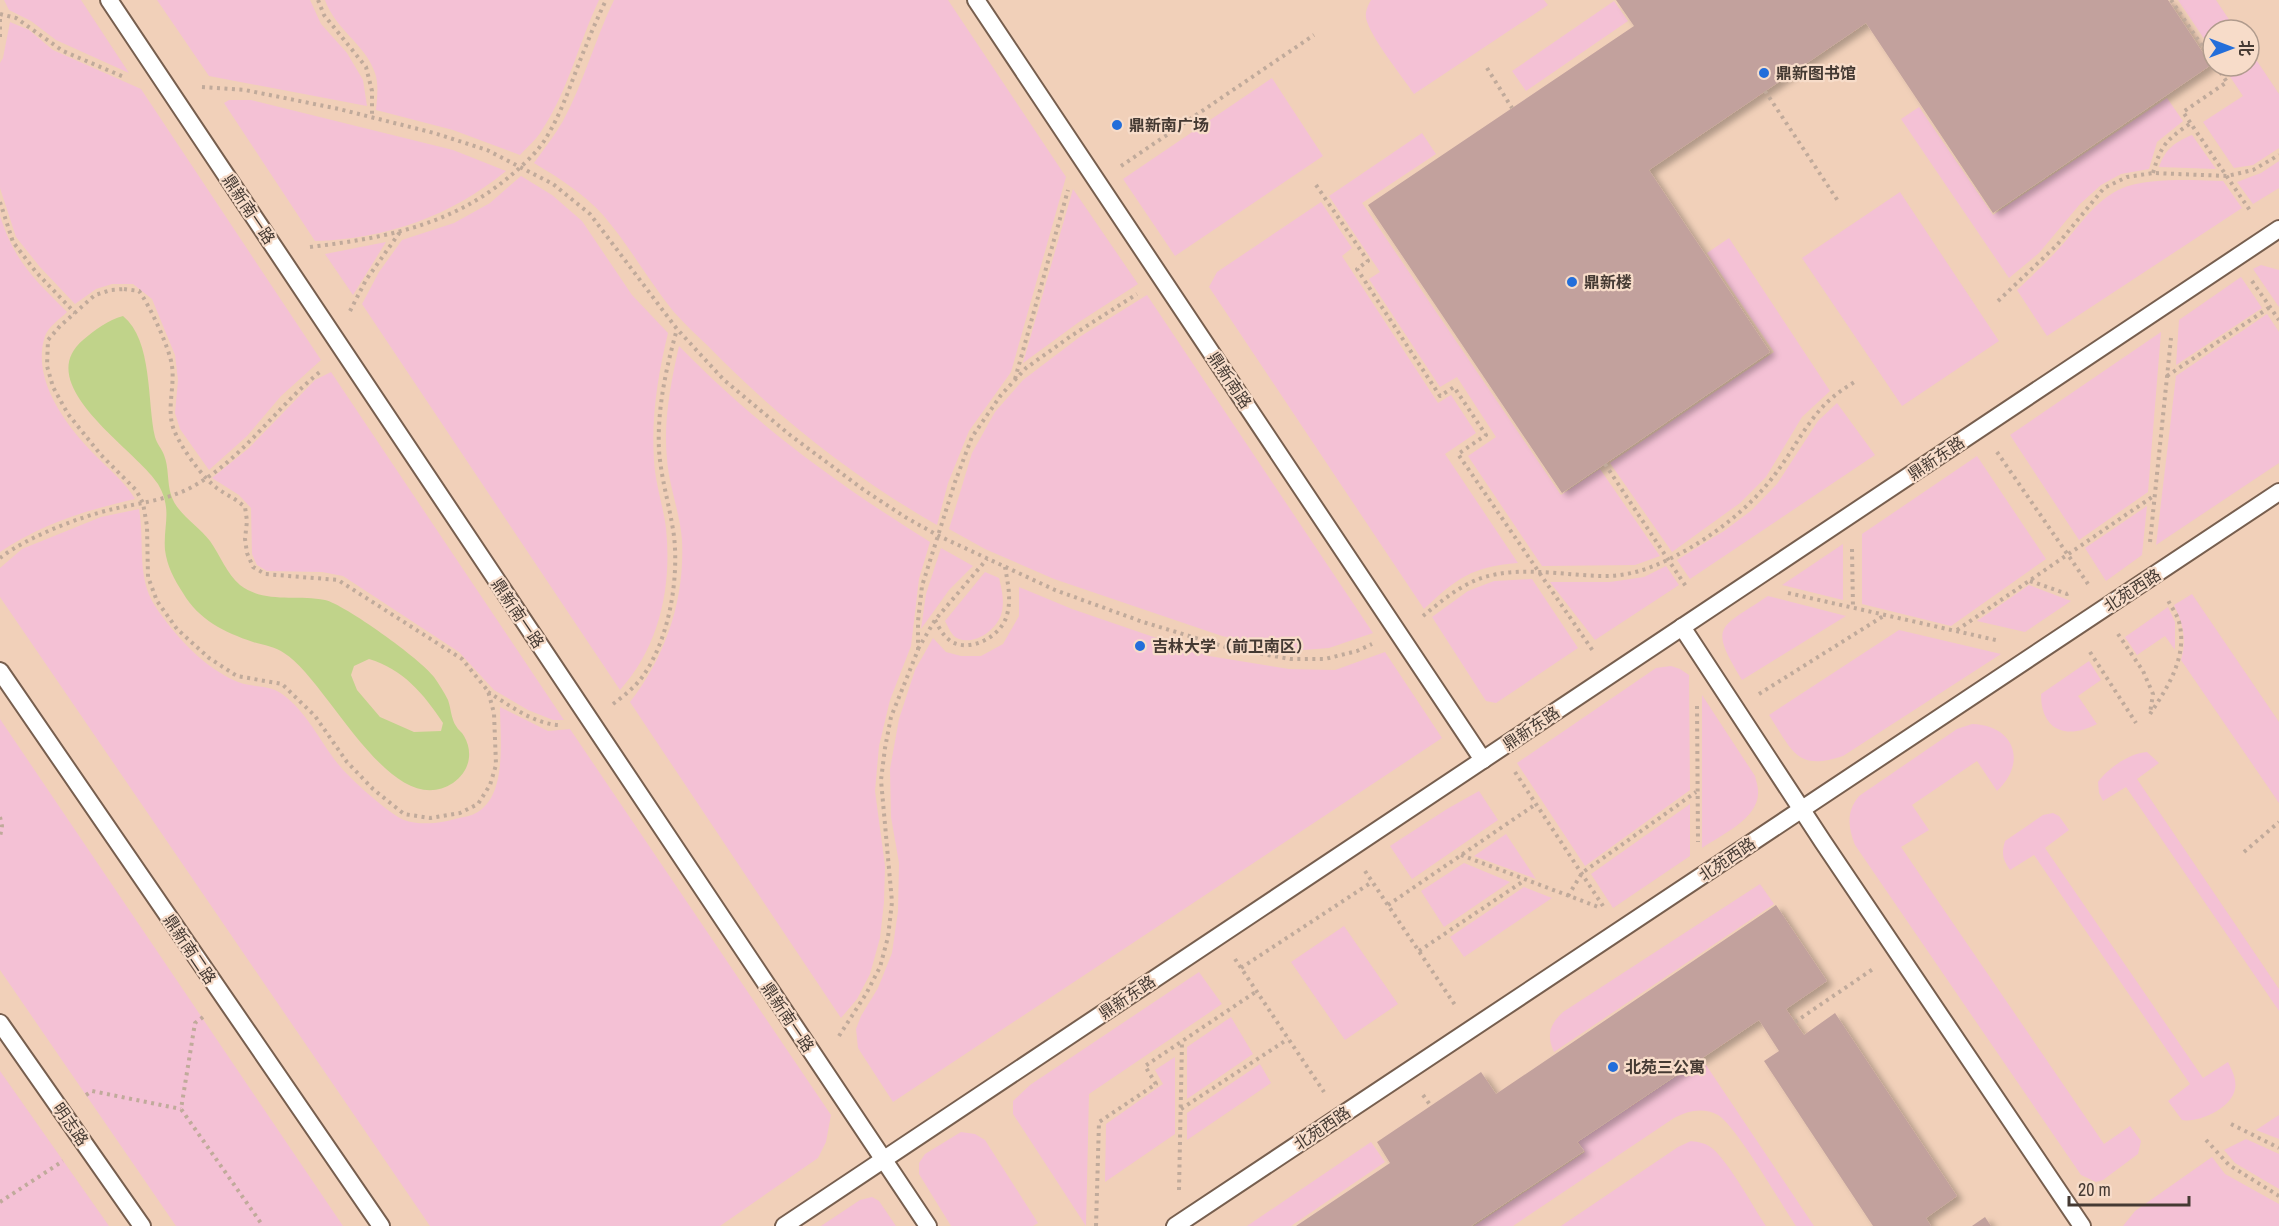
<svg xmlns="http://www.w3.org/2000/svg" width="2279" height="1226" font-family="'Archivo Narrow','Noto Sans SC',sans-serif">
<defs>
<filter id="shadow"><feDropShadow dx="6" dy="4" stdDeviation="3" flood-color="#0004"/></filter>
</defs>
<rect width="100%" height="100%" fill="#f7dcc9"/>
<!-- built -->
<path fill="#f1d0b9" fill-rule="evenodd" d="M0,0H2279V1226H0ZM2213,30H2249V66H2213Z"/>
<!-- green -->
<g fill="#f4c1d5">
<polygon points="4,0 81,0 129,73 56,40 31,21 9,10"/>
<polygon points="157,0 310,0 321,24 347,53 363,80 367,106 209,76"/>
<path d="M325,0H599C579,42 568,91 542,130C537,139 527,147 520,155L453,130L376,110C377,99 379,84 375,73C366,45 335,29 325,0Z"/>
<path d="M614,0H948L1066,177L1011,372L969,431L948,483L937,525C853,477 775,415 708,346C696,335 684,323 673,311C648,280 629,245 603,215C583,193 559,178 534,163C544,149 555,135 563,121C584,82 595,39 614,0Z"/>
<path d="M1371,0H1544L1548,5L1414,94C1402,76 1370,37 1366,18C1365,12 1368,5 1371,0Z"/>
<polygon points="2178,0 2216,0 2236,30 2213,30 2213,52"/>
<polygon points="1614,1 1628,21 1526,91 1512,71"/>
<polygon points="10,22 29,30 53,50 141,89 321,360 281,396 247,436 209,470 180,429 175,413 178,380 175,355 152,299 133,284 112,284 96,289 75,304 40,267 16,237 0,188 0,63 3,58"/>
<polygon points="2249,49 2279,94 2279,148 2253,165 2234,168 2203,122 2243,96 2223,66 2249,66"/>
<polygon points="1272,78 1323,156 1175,256 1123,179"/>
<polygon points="2167,98 2183,121 2157,142 2149,169 2121,174 2101,185 2080,204 2039,253 2009,278 1901,119 1919,107 1993,215"/>
<path d="M229,100H251L453,150L506,171C451,216 386,239 315,241L224,103Z"/>
<polygon points="1422,133 1436,154 1362,203 1561,495 1600,469 1660,556 1635,565 1542,566 1468,456 1496,437 1457,377 1440,387 1369,279 1380,272 1329,196"/>
<path d="M2192,135L2216,169L2159,167C2165,149 2175,142 2192,135Z"/>
<polygon points="2279,161 2279,188 2253,204 2237,182 2261,173"/>
<path d="M521,176L552,195L582,221L632,295L668,333C658,374 651,418 654,460C655,483 663,505 666,528C672,586 660,646 620,690L362,304L379,272L402,240L454,223L490,203Z"/>
<path d="M2193,180L2223,181L2242,208L2047,336L2017,290C2033,275 2049,260 2063,244C2082,223 2099,195 2128,186C2149,180 2171,180 2193,180Z"/>
<polygon points="1073,189 1138,284 1079,322 1023,363"/>
<polygon points="1900,192 1999,341 1902,406 1802,258"/>
<path d="M1321,202L1352,248L1342,256L1438,403L1451,395L1476,433L1445,454L1518,563C1471,567 1457,578 1424,609L1209,287L1217,272Z"/>
<path d="M0,216C15,262 34,279 67,312C61,318 48,327 45,336C30,382 70,431 101,461C114,474 126,484 135,499C87,510 41,524 0,552Z"/>
<polygon points="1729,238 1830,391 1802,417 1766,477 1740,503 1672,552 1610,463 1774,352 1707,253"/>
<polygon points="386,242 353,295 325,254"/>
<polygon points="2261,265 2279,270 2279,307 2253,269"/>
<polygon points="2241,277 2262,308 2176,365 2179,320"/>
<polygon points="1147,295 1373,633 1329,648 1291,651 1222,636 1054,579 985,549 949,529 972,453 995,412 1023,380 1081,336"/>
<polygon points="2267,314 2279,332 2279,463 2156,545 2176,376"/>
<polygon points="2161,332 2148,492 2079,540 2010,435"/>
<path d="M679,346C756,425 837,484 930,542L919,579L911,646L890,700L879,746L875,791L885,866L884,902L880,938L870,974L857,999L841,1018L630,702C666,656 685,599 682,540C680,513 669,486 667,459C663,422 671,382 679,346Z"/>
<polygon points="331,372 564,720 553,720 528,710 494,690 459,652 343,576 322,572 267,571 257,565 252,554 251,508 239,495 212,478 249,448 315,380"/>
<polygon points="1837,403 1875,455 1690,579 1677,560 1724,531 1752,510 1777,484 1818,421"/>
<polygon points="1977,456 2046,559 1951,626 1862,604 1862,534"/>
<polygon points="2147,506 2142,555 2106,581 2085,548"/>
<path d="M139,509C145,542 136,576 155,606C175,636 204,668 238,682C252,688 269,684 282,694C307,712 319,740 338,764C349,778 389,814 404,820C420,826 443,823 459,818C464,817 471,816 476,813C508,796 500,737 500,707L548,731L570,729L831,1115L826,1142L818,1158L720,1226H430L0,597V568L22,549L101,517Z"/>
<polygon points="1843,544 1843,600 1782,585"/>
<polygon points="941,548 973,566 949,590 921,629 926,594"/>
<polygon points="1666,566 1679,585 1595,640 1550,582 1610,582 1644,577"/>
<path d="M985,572L999,578C1002,590 1005,603 1001,615C996,630 975,645 959,639C951,636 949,628 945,621Z"/>
<polygon points="1532,579 1578,648 1496,703 1486,701 1432,617 1468,591 1494,581"/>
<polygon points="2029,585 2071,601 2025,632 1977,621"/>
<polygon points="1019,587 1072,609 1209,656 1289,669 1335,670 1385,652 1442,738 893,1102 858,1048 856,1029 861,1016 878,988 892,953 898,911 899,863 891,817 890,769 899,719 915,670 933,638 946,652 961,656 981,656 1003,644 1019,616"/>
<path d="M2192,594L2279,722V803L2181,660C2187,640 2183,623 2174,605Z"/>
<path d="M1768,596L1846,616L1742,680C1708,624 1719,629 1768,596Z"/>
<polygon points="2168,607 2175,622 2175,650 2165,636 2137,655 2125,637"/>
<path d="M1899,630L2001,654L1843,756C1796,772 1792,750 1769,715Z"/>
<path d="M2089,661L2101,680L2078,696L2097,724C2067,740 2041,731 2041,694Z"/>
<polygon points="1671,666 1680,669 1689,675 1690,790 1585,866 1517,763 1656,668"/>
<path d="M1702,695L1755,776C1756,781 1758,786 1758,791C1760,818 1721,835 1702,848Z"/>
<polygon points="0,719 343,1226 176,1226 0,970"/>
<path d="M1972,724C2014,725 2028,762 1997,791L1977,761L1912,805L1929,830L1901,847L2104,1144L2130,1126L2141,1141L2138,1154L2103,1180L2096,1182L2081,1175L1855,845C1848,827 1846,812 1859,796L1957,729Z"/>
<path d="M2147,752L2159,763L2137,779L2279,989V1011L2126,787L2103,801L2099,793L2098,782C2108,768 2130,753 2147,752Z"/>
<polygon points="1479,791 1498,820 1412,879 1390,846 1447,809"/>
<polygon points="1690,804 1690,856 1613,908 1591,874"/>
<path d="M2053,813L2059,816L2069,830L2045,848L2203,1078L2228,1062C2232,1071 2237,1079 2235,1089C2232,1108 2199,1123 2182,1120L2168,1101L2190,1084L2034,855L2010,870C2003,860 2001,854 2005,841L2043,815Z"/>
<polygon points="1506,834 1536,879 1474,856"/>
<polygon points="1464,863 1510,882 1444,927 1421,891"/>
<path d="M1760,884L1774,904L1554,1052C1546,1035 1550,1024 1563,1012Z"/>
<polygon points="1524,887 1552,898 1464,957 1450,937"/>
<polygon points="1344,926 1398,1004 1345,1040 1291,962"/>
<polygon points="1199,972 1222,1004 1089,1094 1086,1226 1013,1114 1013,1101 1030,1085"/>
<polygon points="1231,1017 1253,1054 1187,1099 1187,1047"/>
<polygon points="1175,1057 1175,1134 1105,1182 1106,1124 1163,1084 1155,1070"/>
<path d="M1702,1059L1814,1226H1796C1781,1204 1737,1127 1718,1115C1703,1107 1688,1111 1674,1118L1513,1226H1474L1585,1152L1578,1142Z"/>
<polygon points="1260,1064 1271,1083 1187,1140 1187,1113"/>
<polygon points="0,1071 109,1226 0,1226"/>
<polygon points="2279,1115 2279,1139 2256,1130"/>
<polygon points="961,1132 975,1134 985,1140 1038,1223 1033,1226 951,1226 919,1174 919,1163 925,1154"/>
<polygon points="2246,1139 2279,1154 2279,1189 2235,1163 2224,1150"/>
<path d="M1691,1141C1699,1142 1706,1143 1713,1149C1730,1164 1752,1205 1766,1226H1561L1678,1147Z"/>
<polygon points="1371,1142 1385,1162 1291,1226 1247,1226"/>
<polygon points="2212,1157 2225,1174 2279,1204 2279,1226 2123,1226 2135,1211"/>
<polygon points="872,1197 879,1201 896,1226 821,1226 860,1200"/>
</g>
<!-- water -->
<path fill="#c0d38a" fill-rule="evenodd" d="M123,316C153,340 147,403 155,437C157,444 162,449 164,455C169,467 167,482 171,495C177,514 198,525 210,541C220,555 227,574 240,585C265,604 296,594 325,600C344,604 422,660 434,677C439,684 444,692 448,700C451,708 451,719 456,726C458,730 462,732 464,736C474,753 469,772 453,783C391,824 328,680 284,653C276,647 263,645 253,642C224,632 199,620 183,593C174,579 167,566 165,550C163,525 173,510 158,484C137,450 30,385 83,340C95,330 108,320 123,316ZM369,659C403,669 424,694 443,723L441,731L414,732L380,717L357,690L351,675L354,666Z"/>
<!-- building -->
<g fill="#c2a19d" filter="url(#shadow)">
<polygon points="1616,0 2168,0 2211,65 1993,213 1866,23 1649,170 1770,352 1562,493 1368,205 1634,26"/>
<polygon points="1776,905 1827,981 1786,1009 1804,1035 1835,1013 1957,1196 1926,1218 1931,1226 1873,1226 1764,1061 1779,1051 1759,1020 1577,1142 1584,1151 1471,1226 1296,1226 1390,1163 1377,1142 1481,1072 1496,1094"/>
<polygon points="1985,1217 1991,1226 1972,1226"/>
</g>
<g fill="none" stroke-linecap="round" stroke-linejoin="round">
<!-- lane casing -->
<g stroke="#775f4f" stroke-width="20">
<g id="lane">
<polyline points="109,0 928,1226"/>
<polyline points="976,0 1483,760"/>
<polyline points="1682,627 1823,842 2082,1226"/>
<polyline points="0,671 381,1226"/>
<polyline points="0,1023 142,1226"/>
<polyline points="784,1226 2279,229"/>
<polyline points="1175,1226 2279,492"/>
</g>
</g>
<!-- path -->
<g stroke="#c0aa9b" stroke-width="4" stroke-dasharray="3 4.5" stroke-linecap="butt">
<polyline points="318,0 324,15 366,67 372,91 372,117"/>
<polyline points="2171,0 2213,62"/>
<polyline points="0,14 16,18 63,51 124,77"/>
<polyline points="0,19 0,38"/>
<polyline points="2216,66 2227,82 2183,112 2251,212"/>
<polyline points="1487,68 1512,108"/>
<polyline points="202,87 245,90 339,109 434,133 487,150 553,184 590,214 677,329 724,380 790,435 864,490 905,517 939,536 1055,590 1143,622 1229,648 1290,659 1325,659 1357,651 1372,644"/>
<polyline points="1765,91 1838,201"/>
<polyline points="1121,166 1314,35"/>
<path d="M2153,173C2161,145 2166,140 2191,123"/>
<polyline points="1316,185 1368,261 1357,269 1440,396 1454,387 1486,435 1458,454 1593,651"/>
<polyline points="0,202 13,242 36,272 75,313"/>
<path d="M310,247C384,238 450,226 509,177C522,166 537,153 546,138C564,109 573,76 586,46C592,30 599,15 606,0"/>
<polyline points="2252,281 2279,320"/>
<path d="M124,289L139,291C149,304 170,349 172,366C175,387 166,410 174,430C181,448 203,478 218,489C227,495 236,499 245,507L247,521L245,539L247,553L253,567L265,574L338,580L462,659L488,691L494,713L496,765L490,785L478,804L460,813L430,818L404,814L373,789L347,762L315,716L282,684L237,676L209,658L177,629L157,601L148,577L147,526L143,503L136,490L101,455L68,414L53,387L47,366L48,340L60,326L95,295L111,290Z"/>
<polyline points="1998,301 2057,245 2104,188 2127,177 2153,173 2227,176 2253,170 2279,155"/>
<polyline points="350,311 366,280 400,232"/>
<polyline points="2167,376 2270,307"/>
<polyline points="1015,379 1068,190"/>
<polyline points="1997,452 2088,584"/>
<polyline points="1605,464 1687,588"/>
<polyline points="2150,542 2171,338"/>
<polyline points="1852,549 1853,608"/>
<path d="M0,558C27,537 79,517 113,509C139,503 168,500 192,487C243,459 276,407 321,371"/>
<polyline points="2030,581 2067,594 2071,592"/>
<polyline points="1788,593 2000,641"/>
<path d="M1423,616C1444,599 1466,580 1493,575C1529,567 1569,576 1606,576C1632,576 1657,566 1679,554C1715,535 1752,506 1776,473C1795,448 1809,417 1833,397C1840,391 1848,386 1856,381"/>
<path d="M935,620C939,628 944,637 952,642C971,652 999,637 1006,618C1012,601 1008,584 1005,567"/>
<polyline points="1957,630 2155,495"/>
<polyline points="2118,634 2143,671 2153,694 2150,713"/>
<polyline points="918,649 935,620 987,559"/>
<polyline points="2090,652 2136,723"/>
<path d="M488,692C509,705 534,724 559,725"/>
<polyline points="1759,694 1885,615"/>
<path d="M613,704C624,696 635,687 643,676C669,639 679,580 674,536C670,507 661,479 659,450C657,410 666,368 677,329"/>
<polyline points="1697,706 1698,842"/>
<path d="M2150,714C2168,687 2188,656 2179,622C2177,614 2171,607 2168,600"/>
<polyline points="1515,772 1603,906"/>
<polyline points="0,817 2,826 0,837"/>
<polyline points="2244,852 2279,822"/>
<polyline points="1461,855 1601,908"/>
<polyline points="1365,871 1455,1005"/>
<polyline points="1568,896 1582,873 1696,792"/>
<polyline points="1388,905 1536,804"/>
<polyline points="1419,951 1525,880"/>
<polyline points="1235,959 1324,1092"/>
<polyline points="1241,968 1372,882"/>
<polyline points="203,1017 195,1023 181,1109 263,1226"/>
<polyline points="1795,1022 1873,969"/>
<polyline points="839,1036 866,994 880,967 888,937 892,902 881,780 885,748 891,717 918,650 918,621 922,586 955,482 972,437 1001,395 1026,368 1071,336 1137,294"/>
<polyline points="86,1095 92,1091 181,1109"/>
<polyline points="1423,1095 1431,1106"/>
<polyline points="1181,1109 1288,1039"/>
<polyline points="2231,1124 2279,1148"/>
<polyline points="2206,1140 2229,1165 2279,1196"/>
<polyline points="1179,1190 1182,1041"/>
<polyline points="0,1202 63,1161"/>
<polyline points="1096,1226 1099,1122 1156,1084 1145,1066 1257,991"/>
</g>
<!-- lane -->
<use href="#lane" stroke="#fff" stroke-width="16"/>
</g>
<!-- markers -->
<g fill="#236eda" stroke="#f7dcc9" stroke-width="2">
<circle cx="1764" cy="73" r="6"/>
<circle cx="1117" cy="125" r="6"/>
<circle cx="1572" cy="282" r="6"/>
<circle cx="1140" cy="646" r="6"/>
<circle cx="1613" cy="1067" r="6"/>
</g>
<g text-anchor="middle" dominant-baseline="central" stroke-width="4.5" stroke-linejoin="round" paint-order="stroke">
<!-- poi labels -->
<g font-size="16" font-weight="bold" fill="#453a33" stroke="#f7dcc9" text-anchor="start">
<text x="1776" y="73">鼎新图书馆</text>
<text x="1129" y="125">鼎新南广场</text>
<text x="1584" y="282">鼎新楼</text>
<text x="1152" y="646">吉林大学（前卫南区）</text>
<text x="1625" y="1067">北苑三公寓</text>
</g>
<!-- street labels -->
<g font-size="16" fill="#453a33" stroke="#f7dcc9">
<text transform="translate(249 209) rotate(56)">鼎新南一路</text>
<text transform="translate(1230 380) rotate(56)">鼎新南路</text>
<text transform="translate(1936 458) rotate(-34)">鼎新东路</text>
<text transform="translate(2132 590) rotate(-33)">北苑西路</text>
<text transform="translate(518 613) rotate(56)">鼎新南一路</text>
<text transform="translate(1531 728) rotate(-34)">鼎新东路</text>
<text transform="translate(1727 859) rotate(-34)">北苑西路</text>
<text transform="translate(190 949) rotate(56)">鼎新南二路</text>
<text transform="translate(1127 997) rotate(-34)">鼎新东路</text>
<text transform="translate(788 1017) rotate(56)">鼎新南一路</text>
<text transform="translate(71 1124) rotate(55)">明志路</text>
<text transform="translate(1322 1128) rotate(-34)">北苑西路</text>
</g>
</g>
<!-- north arrow -->
<g transform="translate(2231 48) rotate(90)"><circle r="28" fill="#f7dcc9" stroke="#b09b8d" stroke-width="1.5"/>
<path d="M0-4.5L10 22L0 15L-10 22Z" fill="#236eda"/>
<text y="-9" font-size="16" font-weight="bold" text-anchor="middle" fill="#453a33">北</text>
</g>
<!-- scale -->
<path d="M2069 1196v9h120v-9" fill="none" stroke="#453a33" stroke-width="3"/>
<text x="2078" y="1196" font-size="18" fill="#453a33" stroke="#f7dcc9" stroke-width="4.5" paint-order="stroke">20 m</text>
</svg>
